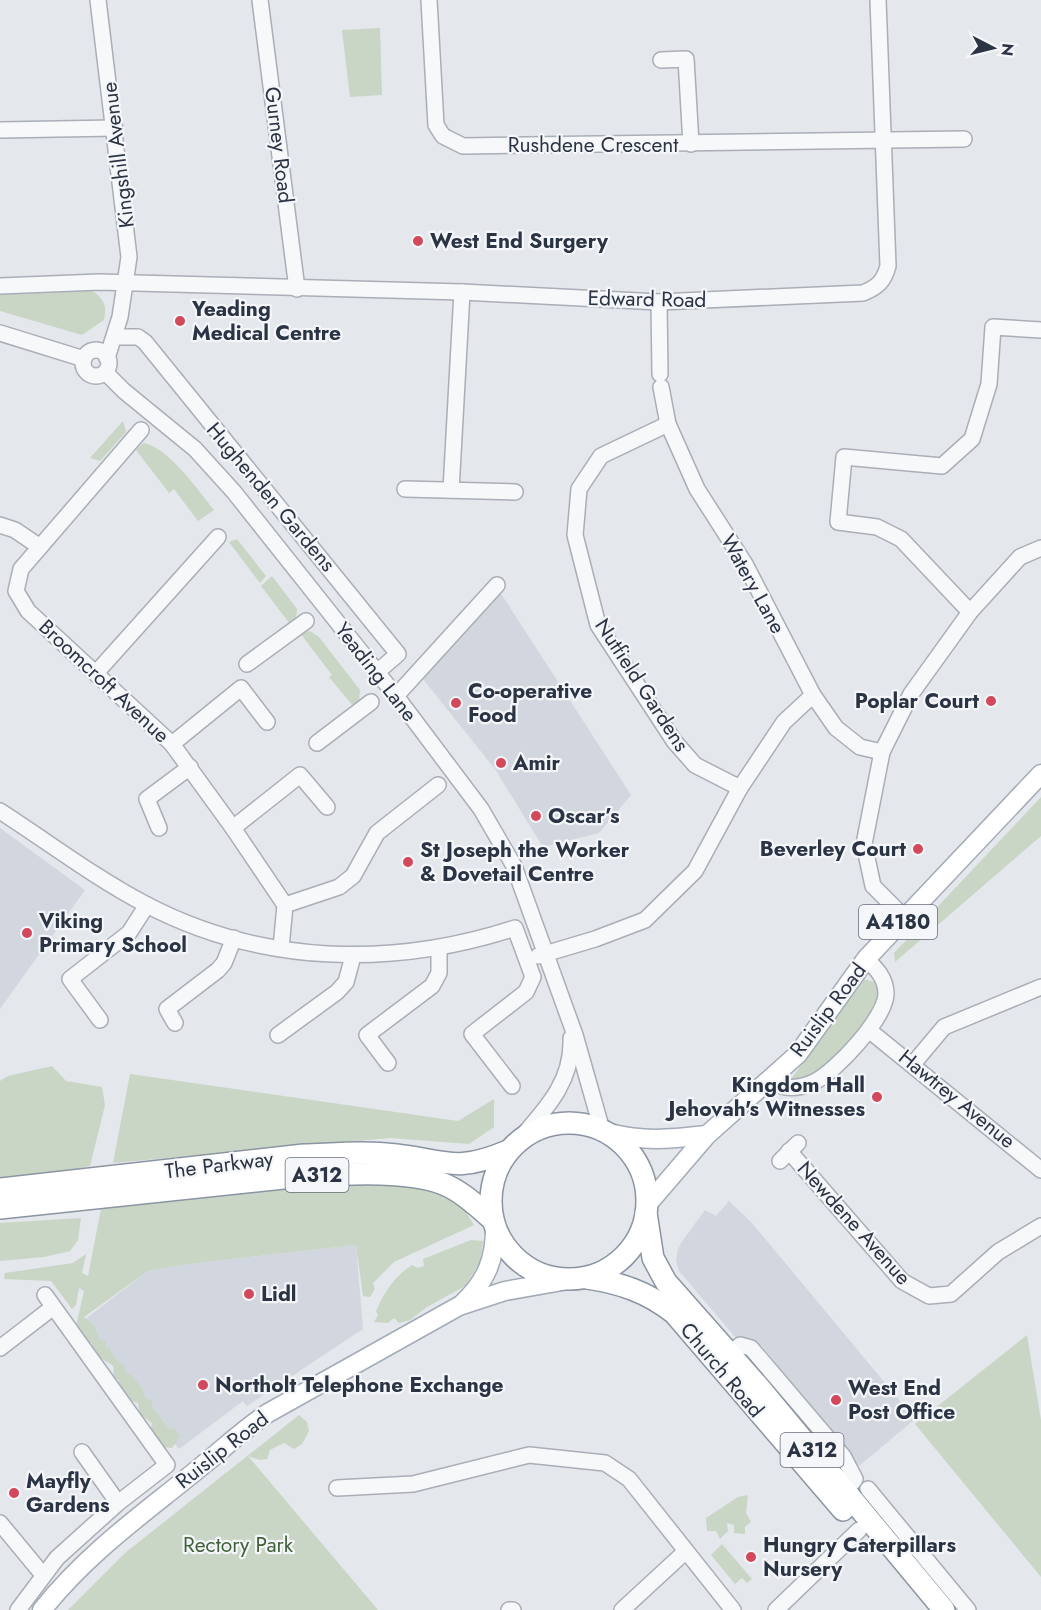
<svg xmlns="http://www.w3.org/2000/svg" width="1041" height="1610" font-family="Jost,sans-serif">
<rect width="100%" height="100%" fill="#e4e7ec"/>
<!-- built -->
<g fill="#d2d6de">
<polygon points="498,589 631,795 599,833 543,847 495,769 419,674"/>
<polygon points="0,828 85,890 0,1009"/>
<polygon points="729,1201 752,1223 915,1419 859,1466 762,1346 736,1338 679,1271 676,1261 678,1249 683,1240 705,1210 716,1216"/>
<polygon points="356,1245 363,1329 247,1406 243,1401 179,1449 79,1324 148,1271 180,1265"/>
</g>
<!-- green -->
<g fill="#c9d6c5">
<polygon points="380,28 382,95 350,97 342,30"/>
<path d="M91,290C104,299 107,305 104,320L82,335L0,311V293Z"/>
<polygon points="123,421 126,432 100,461 90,458"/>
<path d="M143,443C167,446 199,491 214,510L198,521L174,489L169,493L136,450Z"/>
<polygon points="237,539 266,576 260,583 229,542"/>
<polygon points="272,576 297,609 296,619 290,624 261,586"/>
<polygon points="310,631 319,637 360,690 359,702 354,707 329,677 332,675 300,633"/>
<polygon points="1041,797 1041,836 895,962 894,953"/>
<polygon points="864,979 874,982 878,989 877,1003 862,1031 813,1078 791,1079"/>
<polygon points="52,1066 66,1081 102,1087 105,1105 90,1166 48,1175 0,1177 0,1081 8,1076"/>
<polygon points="130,1074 458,1121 494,1099 494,1127 469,1144 390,1138 113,1163"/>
<path d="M301,1180L417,1184L459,1201L474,1225L394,1262L373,1283L375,1289L370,1297L363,1296L356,1245L180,1265L148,1271L84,1317L95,1327L99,1339L106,1342V1348L110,1349L119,1364L124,1365L126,1372C133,1376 145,1389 145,1398L151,1400L153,1408L170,1430L174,1428L180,1437L172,1448L163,1447L151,1428L152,1423L140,1414L138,1403L126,1399V1393L118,1388L119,1380L113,1378L114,1366L92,1353V1343L85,1341L81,1330L76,1326L84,1291L79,1288L76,1305L72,1309L51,1281L4,1279L5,1273L73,1263L86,1254L82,1273L88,1276L101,1209L132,1201Z"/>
<polygon points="81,1218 78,1240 70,1251 44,1257 0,1261 0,1223"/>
<path d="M471,1240L483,1241L481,1261L465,1286L427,1307L410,1320L399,1323L394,1318L388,1323L374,1322L378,1315L376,1311C385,1291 394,1277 412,1265L418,1268L424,1266L423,1259Z"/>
<polygon points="1027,1335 1041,1420 1041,1577 915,1424"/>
<polygon points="299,1415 307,1422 309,1431 302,1444 294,1449 284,1443 270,1450 267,1459 260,1460 248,1456 378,1610 68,1610 125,1553"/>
<polygon points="748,1495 746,1513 751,1522 745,1527 745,1534 734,1533 734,1525 727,1523 728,1531 720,1539 716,1531 707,1531 706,1518 738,1497"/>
<polygon points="722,1544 752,1579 747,1583 742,1578 735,1584 711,1555"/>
</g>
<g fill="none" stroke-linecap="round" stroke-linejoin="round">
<!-- minor casing -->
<g stroke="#a9aeb7" stroke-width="18">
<g id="minor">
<polyline points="98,0 129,257 120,317 107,358"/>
<polyline points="260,0 297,289"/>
<polyline points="429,0 436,125 443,136 463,146 964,139"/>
<polyline points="661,60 686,59 691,144"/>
<polyline points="0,130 115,128"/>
<path d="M0,286L99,282L462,292L659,302L863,293C878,287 884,281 888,266L878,0"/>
<polyline points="659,302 660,374"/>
<polyline points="0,333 84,359"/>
<polyline points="115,337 138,337 145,342 398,654 376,673"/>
<circle cx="96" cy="363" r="13"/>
<polyline points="105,372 124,391 195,449 234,492 396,696 481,809 514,866 575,1035 602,1130"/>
<polyline points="661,387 668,424 697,489 745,564 813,695 836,728 860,747 882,752"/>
<polyline points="668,424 601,456 579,489 575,535 598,625 674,741 695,765 740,788"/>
<polyline points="141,430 21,569 16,591 28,611 172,744 233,828 285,905 281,948"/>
<polyline points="405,489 515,492"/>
<polyline points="451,490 462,292"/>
<polyline points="0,525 15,530 40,547"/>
<polyline points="970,612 901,539 877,527 838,522 844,457 942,466 972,439 989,384 993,327 1041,330"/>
<polyline points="247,664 306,621"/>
<polyline points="96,673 218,537"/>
<polyline points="396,696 497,585"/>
<polyline points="317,743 371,702"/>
<polyline points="172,744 241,688 267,722"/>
<path d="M0,811C48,842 94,877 145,904C261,965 392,968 515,928L533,977L526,992L472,1034L512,1086"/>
<polyline points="159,828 147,799 190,767"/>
<polyline points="233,828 300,775 327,807"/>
<polyline points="285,905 339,887 353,876 377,833 438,785"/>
<polyline points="903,916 873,886 864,844 882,752 911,694 970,612 1020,557 1041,548"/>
<polyline points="538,956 595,939 645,920 695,871 740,788 784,722 813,695"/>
<polyline points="100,1020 70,979 129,933 147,905"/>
<polyline points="175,1023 167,1009 218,970 224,963 234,938"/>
<polyline points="870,1031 1041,1170"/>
<polyline points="278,1035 337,992 346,982 353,956"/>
<polyline points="388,1063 367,1035 432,986 439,973 439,948"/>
<polyline points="913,1064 944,1027 1041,987"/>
<path d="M770,1081C784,1090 799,1089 814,1082C835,1072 885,1019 886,994C886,978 876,968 866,959"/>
<path d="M518,1141C545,1110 573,1082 571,1038"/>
<polyline points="789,1151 902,1281 929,1296 951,1294 998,1252 1041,1226"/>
<polyline points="780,1161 798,1143"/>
<polyline points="0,1348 52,1308"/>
<polyline points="730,1353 740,1345 751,1348 843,1456 855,1479 846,1491"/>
<polyline points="82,1452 118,1503"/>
<polyline points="337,1488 413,1484 529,1455 605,1463 629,1479 733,1610"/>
<polyline points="868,1489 968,1610"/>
<polyline points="0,1523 43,1575"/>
<polyline points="18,1610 57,1558 118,1503 167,1465 45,1295"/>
<polyline points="509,1610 513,1610"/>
<polyline points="622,1610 686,1551"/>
<polyline points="776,1610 859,1530"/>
</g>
</g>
<!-- major casing -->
<g stroke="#a3abb8" stroke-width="21">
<g id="major">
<path d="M609,1133C645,1142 670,1139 707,1135"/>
<polyline points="647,1205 707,1135 798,1054 866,959 1041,774"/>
<path d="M463,1303C486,1281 495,1260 495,1228"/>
<path d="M42,1610C90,1550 145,1513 203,1465C225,1447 244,1429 268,1413L459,1306L505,1291L568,1280"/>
</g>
</g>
<!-- highway casing -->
<g stroke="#8b94a3" stroke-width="24">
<g id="highway">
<circle cx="569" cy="1201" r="78"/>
<path d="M0,1189L304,1155C335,1154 366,1151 396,1155C448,1161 455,1173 508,1151"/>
<path d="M0,1208L302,1176C340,1174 414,1169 448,1186C465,1194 479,1208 493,1220"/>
<polyline points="646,1213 653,1258 666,1282 758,1386 944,1610"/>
<path d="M587,1278C621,1283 647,1292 674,1313L843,1510"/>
</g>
</g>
<!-- minor -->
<use href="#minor" stroke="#f7f8fa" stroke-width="15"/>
<!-- major -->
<use href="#major" stroke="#fff" stroke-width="18"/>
<!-- highway -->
<use href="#highway" stroke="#fff" stroke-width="21"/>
</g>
<!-- markers -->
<g fill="#d1495b" stroke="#f4f6f9" stroke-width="2">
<circle cx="418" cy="241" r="6"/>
<circle cx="180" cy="321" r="6"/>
<circle cx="991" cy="701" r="6"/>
<circle cx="456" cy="703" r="6"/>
<circle cx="501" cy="763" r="6"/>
<circle cx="536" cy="816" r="6"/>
<circle cx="918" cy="849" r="6"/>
<circle cx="408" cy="862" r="6"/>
<circle cx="27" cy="933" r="6"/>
<circle cx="877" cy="1097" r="6"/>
<circle cx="249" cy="1294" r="6"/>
<circle cx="203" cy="1385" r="6"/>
<circle cx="836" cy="1400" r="6"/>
<circle cx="14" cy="1493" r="6"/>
<circle cx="751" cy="1557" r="6"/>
</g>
<g text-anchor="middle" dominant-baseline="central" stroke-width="4.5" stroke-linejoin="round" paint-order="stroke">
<!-- shield labels -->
<g fill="#f4f6f9" stroke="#676e7b" stroke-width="1.5">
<rect x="859" y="905" width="78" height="34" rx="4.5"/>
<rect x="285.5" y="1158" width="63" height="34" rx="4.5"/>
<rect x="780.5" y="1433" width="63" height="34" rx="4.5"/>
</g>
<g font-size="20" font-weight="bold" fill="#2b3445">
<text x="898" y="922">A4180</text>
<text x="317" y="1175">A312</text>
<text x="812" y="1450">A312</text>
</g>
<!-- street labels -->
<g font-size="21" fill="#2b3445" stroke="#f4f6f9">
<text transform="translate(279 145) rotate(83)">Gurney Road</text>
<text x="593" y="145">Rushdene Crescent</text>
<text transform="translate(118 155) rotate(-97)">Kingshill Avenue</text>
<text transform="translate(647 299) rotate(1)">Edward Road</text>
<text transform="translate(271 497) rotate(50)">Hughenden Gardens</text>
<text transform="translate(753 584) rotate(61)">Watery Lane</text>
<text transform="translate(376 672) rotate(52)">Yeading Lane</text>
<text transform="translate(104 681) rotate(43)">Broomcroft Avenue</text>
<text transform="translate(642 685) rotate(57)">Nutfield Gardens</text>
<text transform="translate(828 1010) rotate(-53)">Ruislip Road</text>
<text transform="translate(957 1099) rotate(39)">Hawtrey Avenue</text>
<text transform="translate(219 1165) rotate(-7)">The Parkway</text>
<text transform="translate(854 1223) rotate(48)">Newdene Avenue</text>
<text transform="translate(722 1370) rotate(50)">Church Road</text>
<text transform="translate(222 1450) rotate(-38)">Ruislip Road</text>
</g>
<!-- poi labels -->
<g font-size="21" font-weight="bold" fill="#2b3445" stroke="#f4f6f9" text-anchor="start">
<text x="430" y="241">West End Surgery</text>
<text x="192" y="309">Yeading<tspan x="192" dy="24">Medical Centre</tspan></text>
<text x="468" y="691">Co-operative<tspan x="468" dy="24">Food</tspan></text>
<text x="979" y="701" text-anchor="end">Poplar Court</text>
<text x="513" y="763">Amir</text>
<text x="548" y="816">Oscar’s</text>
<text x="906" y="849" text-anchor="end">Beverley Court</text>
<text x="420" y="850">St Joseph the Worker<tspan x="420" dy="24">&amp; Dovetail Centre</tspan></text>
<text x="39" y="921">Viking<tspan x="39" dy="24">Primary School</tspan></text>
<text x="865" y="1085" text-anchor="end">Kingdom Hall<tspan x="865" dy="24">Jehovah's Witnesses</tspan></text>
<text x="261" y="1294">Lidl</text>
<text x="215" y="1385">Northolt Telephone Exchange</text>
<text x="848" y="1388">West End<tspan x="848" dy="24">Post Office</tspan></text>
<text x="26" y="1481">Mayfly<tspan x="26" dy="24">Gardens</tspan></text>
<text x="763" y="1545">Hungry Caterpillars<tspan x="763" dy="24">Nursery</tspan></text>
</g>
<!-- park labels -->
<g font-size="21" fill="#3f6138" stroke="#f4f6f9">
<text x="238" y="1545">Rectory Park</text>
</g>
</g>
<!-- north arrow -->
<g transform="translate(993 48) rotate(97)" stroke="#f4f6f9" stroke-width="4.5" paint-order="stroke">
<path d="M0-4.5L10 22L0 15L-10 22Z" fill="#2b3445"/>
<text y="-9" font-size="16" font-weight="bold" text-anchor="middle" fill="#2b3445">N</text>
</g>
</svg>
